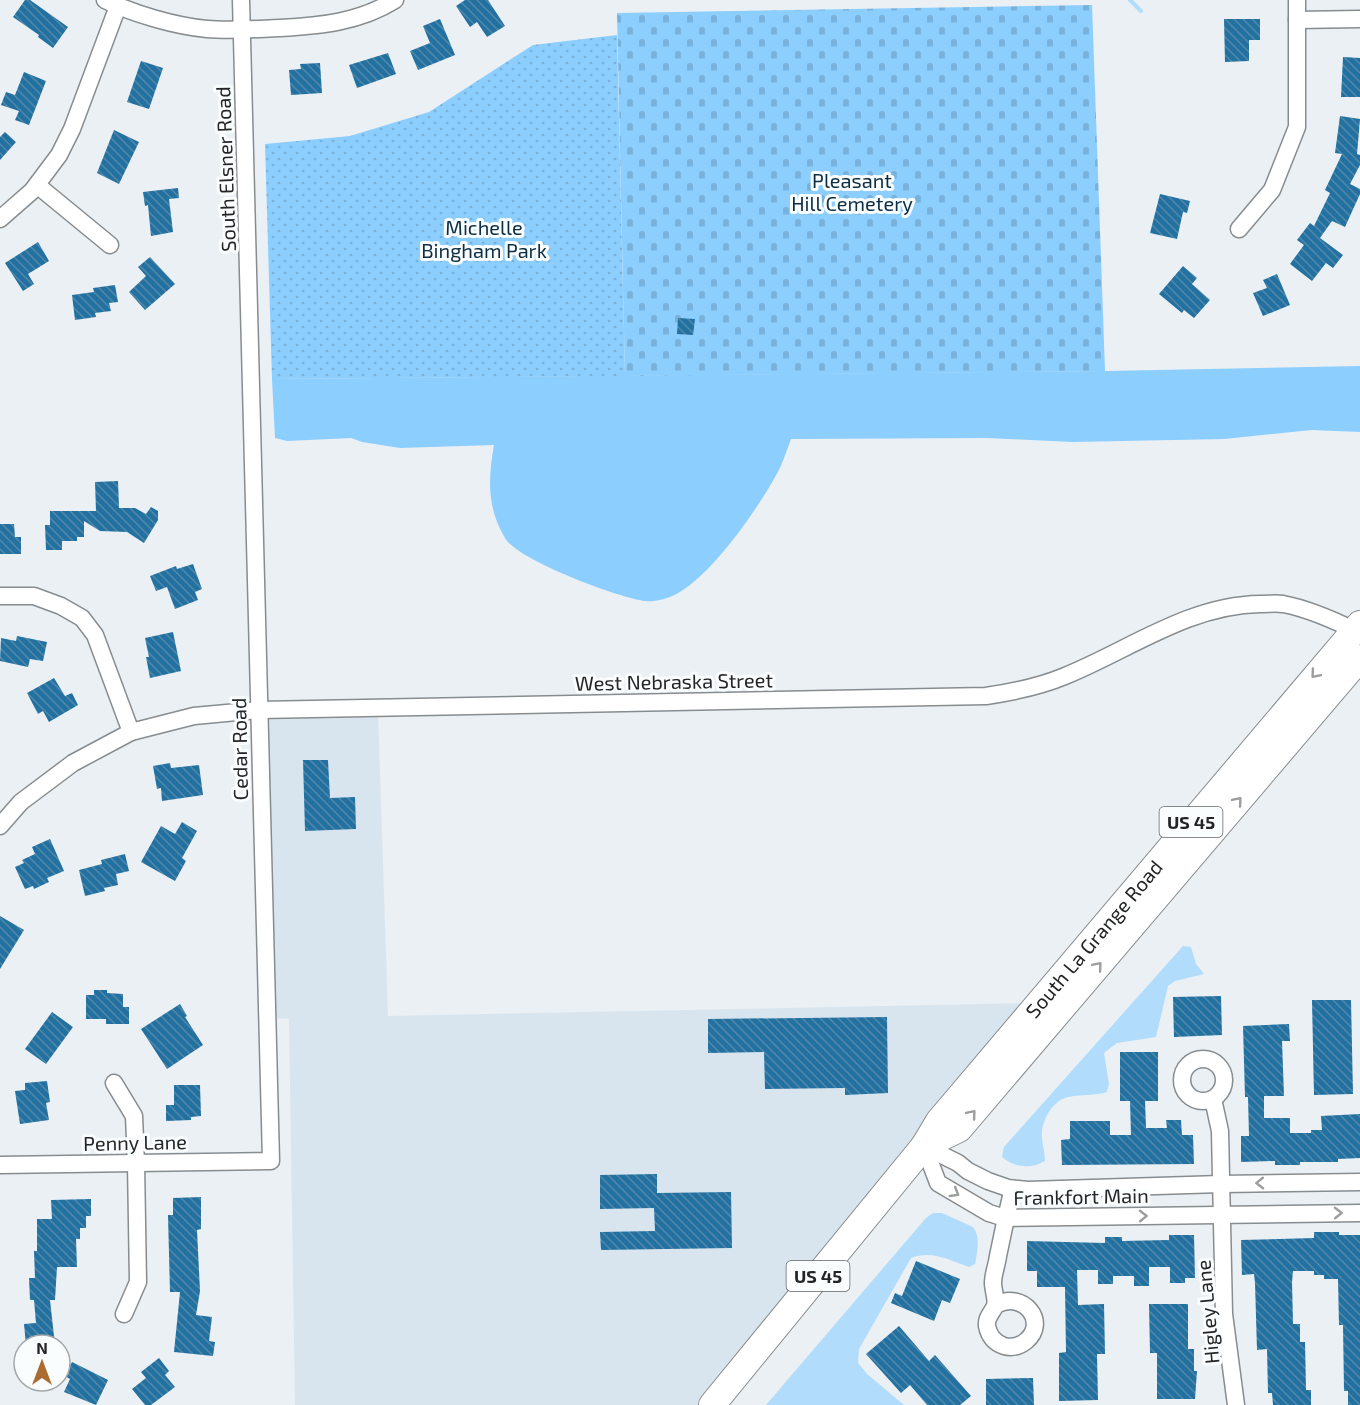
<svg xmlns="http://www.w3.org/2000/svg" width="1360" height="1405" font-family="'Exo 2',sans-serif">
<defs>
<pattern id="cemetery-stones" width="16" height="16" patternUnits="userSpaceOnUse" patternTransform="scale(1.5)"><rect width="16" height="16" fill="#8ccefe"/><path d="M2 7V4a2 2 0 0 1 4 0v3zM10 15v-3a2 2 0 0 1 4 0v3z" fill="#78b1da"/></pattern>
<pattern id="park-dots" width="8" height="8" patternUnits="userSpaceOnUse" patternTransform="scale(1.5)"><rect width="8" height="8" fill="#8ccefe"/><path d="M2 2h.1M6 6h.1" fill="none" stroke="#78b1da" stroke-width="1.8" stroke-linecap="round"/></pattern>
<pattern id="building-back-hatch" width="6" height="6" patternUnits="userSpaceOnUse" patternTransform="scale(1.5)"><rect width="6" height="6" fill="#2371a1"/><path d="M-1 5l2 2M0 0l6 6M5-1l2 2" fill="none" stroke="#5188aa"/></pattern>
</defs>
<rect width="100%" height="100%" fill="#eaf0f4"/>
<!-- built -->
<polygon fill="#d9e5ee" points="378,711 388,1016 1033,1003 705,1405 295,1405 289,1019 270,1018 263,713"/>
<!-- grass -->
<path fill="#8ccefe" d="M1360,366V432L1312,430L1224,439L1072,442L987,438L791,439C786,452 782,466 775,477C757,510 704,587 667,598C661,600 651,602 645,601C619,598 517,560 505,538C487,508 488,479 494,445L400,448L362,442L351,438L287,441L275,438L272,379L1105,371Z"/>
<!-- cemetery -->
<polygon fill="url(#cemetery-stones)" points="1092,5 1105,371 625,376 617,13"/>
<!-- park -->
<polygon fill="url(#park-dots)" points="617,35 625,376 272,379 265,144 350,136 429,112 533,45"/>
<!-- water -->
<g fill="#b1dcfc">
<path d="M1183,946L1191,947L1196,964L1204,974L1175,981L1168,986L1156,1037L1117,1043L1104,1053L1109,1084L1107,1092C1094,1096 1082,1094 1069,1097C1054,1099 1043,1118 1042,1132C1041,1141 1045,1151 1045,1161C1031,1169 1015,1168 1002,1157L1004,1147Z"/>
<path d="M933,1213H942L973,1227C981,1237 977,1252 975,1264L969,1267C949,1260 932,1250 911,1258L859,1349L858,1363L867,1374L904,1405H766L926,1218Z"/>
</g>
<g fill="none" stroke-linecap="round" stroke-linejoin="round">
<!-- stream -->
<polyline stroke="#b1dcfc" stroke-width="4" points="1130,0 1141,11"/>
</g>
<!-- building -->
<g fill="url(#building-back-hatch)">
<polygon points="25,0 30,0 68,27 53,48 38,37 39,35 13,17"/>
<polygon points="465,0 488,0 505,26 487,37 477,22 470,27 456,6"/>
<polygon points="440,19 455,55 418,70 410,51 430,43 423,26"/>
<polygon points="1224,19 1260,19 1260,40 1249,40 1249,61 1225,62"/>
<polygon points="388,53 396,74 357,88 349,65"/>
<polygon points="1343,57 1360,58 1360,97 1341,97"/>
<polygon points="141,61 163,68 149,109 127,102"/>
<polygon points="320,63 322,93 291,95 289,70 301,69 300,64"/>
<polygon points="24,72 46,81 29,125 15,120 19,111 1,105 6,92 15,95"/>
<polygon points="1340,116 1360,119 1357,154 1360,155 1360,165 1350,184 1360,189 1360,194 1345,227 1332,221 1320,238 1343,255 1333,268 1326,263 1312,281 1290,264 1304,245 1297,240 1310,223 1314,226 1330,193 1325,190 1342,154 1335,153"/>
<polygon points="114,130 139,142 119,184 97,173"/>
<polygon points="5,132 16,142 0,160 0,137"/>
<polygon points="178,188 179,198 169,199 173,232 151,236 148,205 145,206 143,192"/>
<polygon points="1160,194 1190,201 1187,213 1183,212 1177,239 1150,233"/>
<polygon points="38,242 49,261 28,274 34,284 23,291 5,263"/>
<polygon points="150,257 175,284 145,310 129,292 146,276 138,267"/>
<polygon points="1183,266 1197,278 1192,284 1210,300 1194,318 1184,310 1182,313 1159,294"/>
<polygon points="1277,274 1290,305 1263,316 1253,293 1267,288 1263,280"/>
<polygon points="115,285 118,302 109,303 111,311 95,313 96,317 75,320 72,295 94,292 93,288"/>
<polygon points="678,318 695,319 693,335 677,334"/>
<polygon points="118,481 119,508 135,508 146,514 151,507 158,511 158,520 144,543 127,532 100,531 84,521 84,537 77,537 77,541 62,541 62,550 46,550 45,525 50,525 50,511 96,511 95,482"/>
<polygon points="0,524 14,524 15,537 21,537 21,554 0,554"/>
<polygon points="193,564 202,589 195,592 198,600 175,609 167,587 156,591 150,576 176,566 177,569"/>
<polygon points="173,632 181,671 150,678 146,657 149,657 145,638"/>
<polygon points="17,636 47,642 43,661 30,659 28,667 0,661 1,638 16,641"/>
<polygon points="54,678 65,696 72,693 78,705 49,722 43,711 38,714 27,693"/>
<polygon points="303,760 328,760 330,798 355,797 356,829 305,831"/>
<polygon points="170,763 171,768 199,765 203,795 162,801 161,788 157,789 153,766"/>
<polygon points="182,822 197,831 182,858 186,861 175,881 141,862 161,826 175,834"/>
<polygon points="50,839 64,871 47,878 49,882 34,889 33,886 25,889 15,867 24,863 22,860 35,854 32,847"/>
<polygon points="125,854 129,871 116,874 118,885 104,888 105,891 85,896 79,870 102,864 101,860"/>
<polygon points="0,916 24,930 0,969"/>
<polygon points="94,990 107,990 107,993 123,994 123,1007 129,1007 129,1024 106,1024 106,1019 86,1019 86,995 94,995"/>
<polygon points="1221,996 1222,1035 1174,1037 1173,997"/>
<polygon points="1312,1000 1351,1000 1353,1094 1314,1095"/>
<polygon points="180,1004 187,1016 185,1017 203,1045 167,1069 141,1029"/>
<polygon points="52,1012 73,1027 46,1064 25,1049"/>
<polygon points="887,1017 888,1093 845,1095 845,1088 765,1089 764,1052 708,1053 708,1019"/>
<polygon points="1289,1024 1290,1041 1282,1041 1284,1096 1264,1096 1264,1118 1290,1118 1290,1133 1311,1133 1311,1130 1322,1130 1321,1116 1360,1114 1360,1158 1338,1159 1338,1162 1300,1162 1300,1165 1275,1165 1275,1161 1241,1162 1241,1136 1249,1136 1248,1097 1245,1097 1243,1026"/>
<polygon points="1120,1052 1158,1052 1158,1101 1145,1101 1146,1128 1167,1128 1166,1120 1181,1120 1182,1135 1193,1135 1194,1164 1062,1165 1061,1140 1070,1139 1070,1121 1110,1121 1110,1135 1131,1135 1130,1101 1120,1101"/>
<polygon points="47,1081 50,1102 46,1103 49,1120 20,1124 15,1091 25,1090 25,1083"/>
<polygon points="174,1085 200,1085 201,1116 191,1117 191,1120 166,1121 166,1105 174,1105"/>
<polygon points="657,1174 657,1193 731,1192 732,1248 601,1250 600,1232 655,1231 654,1208 600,1209 600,1175"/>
<polygon points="201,1197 201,1229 197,1230 200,1291 196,1315 212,1317 209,1341 215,1342 213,1356 174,1352 180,1292 170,1292 168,1215 173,1215 173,1198"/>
<polygon points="91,1199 91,1216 86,1216 86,1228 80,1228 80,1239 76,1239 77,1267 57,1267 55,1300 50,1300 55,1345 26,1345 24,1324 36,1323 34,1300 30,1300 29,1278 35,1278 34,1251 37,1251 37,1219 52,1219 51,1200"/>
<polygon points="1314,1232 1339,1232 1339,1235 1360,1235 1360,1405 1348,1405 1348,1391 1344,1391 1343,1325 1339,1325 1338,1279 1324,1279 1324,1275 1314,1275 1314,1271 1293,1271 1292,1282 1293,1324 1300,1324 1300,1342 1305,1342 1306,1390 1311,1390 1311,1405 1273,1405 1272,1393 1268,1393 1267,1349 1257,1350 1255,1283 1254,1274 1242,1275 1241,1240 1314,1238"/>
<polygon points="1169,1235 1194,1235 1195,1278 1185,1278 1185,1283 1170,1283 1170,1267 1149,1267 1149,1286 1134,1286 1134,1276 1113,1276 1113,1284 1098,1284 1098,1270 1077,1270 1078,1305 1104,1304 1105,1354 1097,1354 1098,1400 1059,1401 1059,1353 1066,1352 1065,1287 1037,1287 1037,1271 1027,1271 1027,1241 1105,1243 1105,1237 1122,1237 1122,1241 1169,1240"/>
<polygon points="916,1261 960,1279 950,1303 942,1300 934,1321 891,1303 895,1293 902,1296"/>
<polygon points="1149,1304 1188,1304 1188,1349 1194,1349 1194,1371 1197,1371 1195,1399 1157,1399 1157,1353 1150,1353"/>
<polygon points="899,1326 929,1361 935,1355 971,1396 960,1405 927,1405 910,1385 901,1393 866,1354"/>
<polygon points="159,1358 169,1371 165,1375 175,1387 151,1405 145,1405 132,1389 146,1378 141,1372"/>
<polygon points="72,1362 108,1380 96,1405 64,1392 70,1379 65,1376"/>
<polygon points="1033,1378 1034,1405 986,1405 986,1379"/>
</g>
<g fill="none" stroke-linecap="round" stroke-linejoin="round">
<!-- minor casing -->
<g stroke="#878c8f" stroke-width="19">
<g id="minor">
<path d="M105,0C134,14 175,26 207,29C231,31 255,29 280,28C320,26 360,22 395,0"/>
<polyline points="1297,20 1360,19"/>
<polyline points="37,185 110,245"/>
<polyline points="0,219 32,191 59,155 72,129 118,6"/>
<polyline points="1239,229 1272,190 1297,127 1297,0"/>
<polyline points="0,596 34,596 61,606 82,618 95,635 131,732"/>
<path d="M0,826L21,802L73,763L131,732L194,716L259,710L986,696C1013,692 1039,687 1065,676C1129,650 1189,605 1260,604C1268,604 1276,603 1283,604C1310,609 1336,621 1360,633"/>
<circle cx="1203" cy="1080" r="21"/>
<polyline points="114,1083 134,1116 136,1163 138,1282 124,1314"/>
<polyline points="1213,1099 1220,1131 1224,1314 1236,1405"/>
<polyline points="924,1146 938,1183 989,1213 1005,1218 1360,1213"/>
<polyline points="924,1146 958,1163 968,1171 988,1181 1008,1188 1028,1190 1221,1184 1360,1182"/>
<polyline points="0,1165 271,1161 241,0"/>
<path d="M996,1305C1023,1290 1049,1322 1026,1341C1020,1346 1012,1348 1004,1346C995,1343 989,1336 987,1326C986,1317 992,1313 995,1306C997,1300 993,1290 993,1283C993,1274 997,1265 998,1256C1003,1233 1007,1211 1013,1189"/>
</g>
</g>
<!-- primary casing -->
<g stroke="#878c8f" stroke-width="28">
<g id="primary">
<polyline points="924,1146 959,1129 1360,658"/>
<path id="s1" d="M712,1405L924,1146L939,1121L1360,624"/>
</g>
</g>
<!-- minor -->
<use href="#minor" stroke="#fff" stroke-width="16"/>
<!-- primary -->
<use href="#primary" stroke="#fff" stroke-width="26"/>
</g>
<!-- one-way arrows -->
<defs><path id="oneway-chevron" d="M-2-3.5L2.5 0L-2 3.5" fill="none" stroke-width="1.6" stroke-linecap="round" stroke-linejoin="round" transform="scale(1.5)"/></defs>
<g stroke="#9c9d9d">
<use href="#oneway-chevron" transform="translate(1315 674) rotate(130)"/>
<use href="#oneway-chevron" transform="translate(1238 801) rotate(-50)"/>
<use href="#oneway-chevron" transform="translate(1098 966) rotate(-50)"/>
<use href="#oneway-chevron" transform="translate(972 1114) rotate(-50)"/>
<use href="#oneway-chevron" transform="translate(1260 1183) rotate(179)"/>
<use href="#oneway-chevron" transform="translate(955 1193) rotate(31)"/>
<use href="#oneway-chevron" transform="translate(1338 1213) rotate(-1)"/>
<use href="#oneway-chevron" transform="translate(1143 1216) rotate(-1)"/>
</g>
<g text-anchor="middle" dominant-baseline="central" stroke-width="6" stroke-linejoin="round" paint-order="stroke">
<!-- shield labels -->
<g fill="#fafdfe" stroke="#646667" stroke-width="1.5">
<rect x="1159.5" y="807" width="63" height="30" rx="4.5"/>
<rect x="786.5" y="1261" width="63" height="30" rx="4.5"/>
</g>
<g font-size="18" font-weight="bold" fill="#232526">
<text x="1191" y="822">US 45</text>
<text x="818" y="1276">US 45</text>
</g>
<!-- street labels -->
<g font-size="20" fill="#232526" stroke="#fafdfe">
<text transform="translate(225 169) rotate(-92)">South Elsner Road</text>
<text transform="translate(674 681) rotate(-1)">West Nebraska Street</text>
<text transform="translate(239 749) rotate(-91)">Cedar Road</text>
<text stroke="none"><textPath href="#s1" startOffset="603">South La Grange Road</textPath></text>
<text transform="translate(135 1142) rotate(-1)">Penny Lane</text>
<text transform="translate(1081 1196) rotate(-1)">Frankfort Main</text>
<text transform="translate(1207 1312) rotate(-95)">Higley Lane</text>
</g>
<!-- park labels -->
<g font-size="20" fill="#0c2d42" stroke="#fafdfe">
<text x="852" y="180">Pleasant<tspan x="852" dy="23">Hill Cemetery</tspan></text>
<text x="484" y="227">Michelle<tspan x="484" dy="23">Bingham Park</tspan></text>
</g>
</g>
<!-- north arrow -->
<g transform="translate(42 1363)"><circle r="28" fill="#fafdfe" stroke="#a4a7a8" stroke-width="1.5"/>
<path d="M0-4.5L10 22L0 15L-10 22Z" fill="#ab6c32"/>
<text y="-9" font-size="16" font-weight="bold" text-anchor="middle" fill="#232526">N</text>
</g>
</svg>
